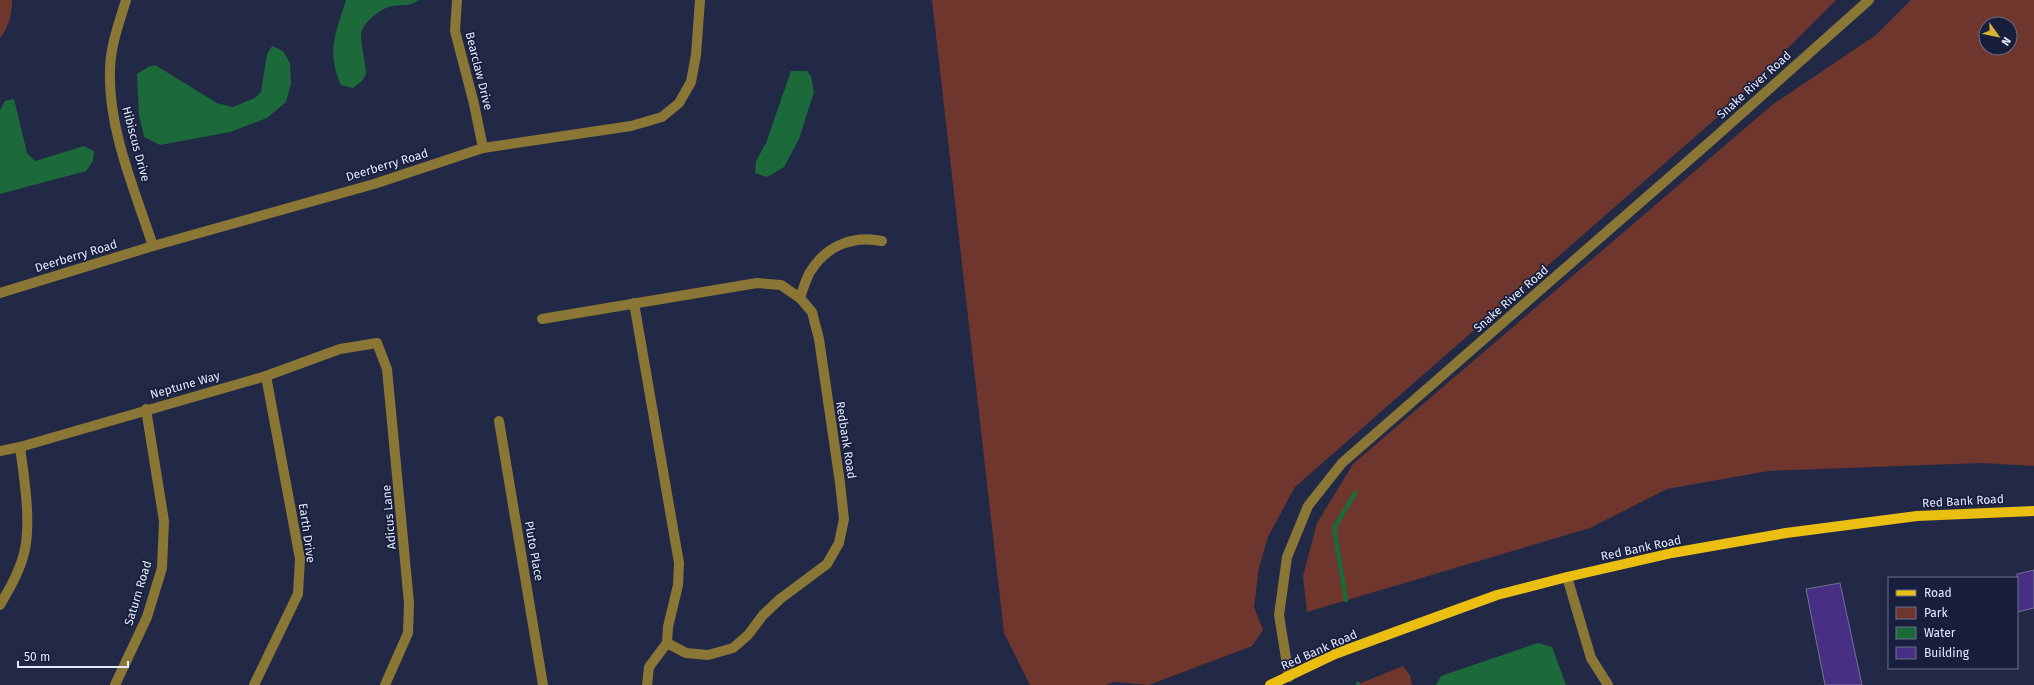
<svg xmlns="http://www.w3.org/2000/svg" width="2034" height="685" font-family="'Fira Sans',sans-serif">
<rect width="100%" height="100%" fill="#212947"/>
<!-- green -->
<g fill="#6e362c" fill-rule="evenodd">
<path d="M0,0H12C12,14 9,27 0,38Z"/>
<polygon points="932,0 1836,0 1729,107 1295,487 1268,537 1259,568 1254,607 1263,630 1252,646 1149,685 1114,682 1106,685 1030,685 1004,633"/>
<path d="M1911,0H2034V466L1981,463L1768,471L1667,489L1590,528L1307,612L1303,576L1317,523L1353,464L1772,105L1876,35ZM1986,24H2010V48H1986Z"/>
<polygon points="1403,666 1410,675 1412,685 1356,685"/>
</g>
<!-- water -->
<g fill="#1c6a39">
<path d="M346,0H419C410,7 402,4 392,6C380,9 364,21 361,34C360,38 366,67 366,74L362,81L353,88L341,85C326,52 336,32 346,0Z"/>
<polygon points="272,46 283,51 290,63 291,84 286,102 267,118 230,132 160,145 144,137 139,115 137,74 148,67 155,65 217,103 233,107 255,98 261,92 267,54"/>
<polygon points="791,71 807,71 811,76 814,92 799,139 784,167 767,177 755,173 756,161 766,143"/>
<polygon points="14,99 27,153 35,161 84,146 94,151 93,161 86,171 0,194 0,110 5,101"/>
<polygon points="1538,643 1552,647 1566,685 1436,685 1441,676"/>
</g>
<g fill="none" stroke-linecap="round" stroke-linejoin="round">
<!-- stream -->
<g stroke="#1c6a39" stroke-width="4.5">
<polyline points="1346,600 1334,528 1355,493"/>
<polyline points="1358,684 1358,685"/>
</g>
</g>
<!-- building -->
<g fill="#473084" stroke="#757094">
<polygon points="2034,570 2034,608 2017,612 2017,574"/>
<polygon points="1840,583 1862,685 1825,685 1806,589"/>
</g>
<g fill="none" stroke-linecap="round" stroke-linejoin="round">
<!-- minor -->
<g stroke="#8a7635" stroke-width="10">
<path d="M126,0C119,23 110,47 110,71C108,129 135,191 153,246"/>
<polyline points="457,0 455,31 474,104 483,148"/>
<polyline points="0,293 153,246 374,184 483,148 631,126 662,117 679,103 691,82 696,55 700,0"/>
<path d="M800,298C803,289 806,279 810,272C826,246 852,235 882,241"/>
<polyline points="634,303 679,563 678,585 668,627 667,643 649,667 647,685"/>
<polyline points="542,319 757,283 781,285 800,298 812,312 819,339 840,483 844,519 839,543 827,564 780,599 763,615 748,635 733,648 708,655 686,653 667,643"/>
<polyline points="499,421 543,685"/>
<polyline points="0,451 20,447 266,376 340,349 377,343 387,369 409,603 408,633 385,685"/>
<polyline points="1567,577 1591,658 1608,685"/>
<path d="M0,605C10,588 21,569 25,549C31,518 24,478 20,447"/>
<polyline points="1289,677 1279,615 1287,557 1308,506 1342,463 1712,140 1869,0"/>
<polyline points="115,685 147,617 162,568 164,521 146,409"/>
<polyline points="254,685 298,594 300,559 266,376"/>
</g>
<!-- major -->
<polyline stroke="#ebbf11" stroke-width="10" points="1270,685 1335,654 1406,628 1497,595 1567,577 1672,553 1786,533 1917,516 2034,511"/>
</g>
<g text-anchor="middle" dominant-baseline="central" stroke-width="3.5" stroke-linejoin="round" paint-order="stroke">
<!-- street labels -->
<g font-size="12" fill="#e4eafe" stroke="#181f3c">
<text transform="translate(479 71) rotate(76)">Bearclaw Drive</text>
<text transform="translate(1754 85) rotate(-42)">Snake River Road</text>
<text transform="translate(136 144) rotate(75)">Hibiscus Drive</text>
<text transform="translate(387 165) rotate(-17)">Deerberry Road</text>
<text transform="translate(76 256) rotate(-17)">Deerberry Road</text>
<text transform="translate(1511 299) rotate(-41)">Snake River Road</text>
<text transform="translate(185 385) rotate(-16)">Neptune Way</text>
<text transform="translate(846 440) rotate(81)">Redbank Road</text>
<text transform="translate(1963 501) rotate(-3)">Red Bank Road</text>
<text transform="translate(389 517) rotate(-95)">Adicus Lane</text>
<text transform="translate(307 533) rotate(82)">Earth Drive</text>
<text transform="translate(1641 548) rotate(-12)">Red Bank Road</text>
<text transform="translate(534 551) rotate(80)">Pluto Place</text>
<text transform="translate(138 593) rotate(-73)">Saturn Road</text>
<text transform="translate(1319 650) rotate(-24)">Red Bank Road</text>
</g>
</g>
<!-- legend -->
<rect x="1888" y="577" width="130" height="92" fill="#181f3c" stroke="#6a708a"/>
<rect x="1896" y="590" width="20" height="6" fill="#ebbf11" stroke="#6a708a"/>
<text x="1924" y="597" font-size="12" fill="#e4eafe">Road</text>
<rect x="1896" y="607" width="20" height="12" fill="#6e362c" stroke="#6a708a"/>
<text x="1924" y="617" font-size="12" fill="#e4eafe">Park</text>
<rect x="1896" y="627" width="20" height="12" fill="#1c6a39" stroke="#6a708a"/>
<text x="1924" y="637" font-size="12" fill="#e4eafe">Water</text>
<rect x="1896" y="647" width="20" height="12" fill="#473084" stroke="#6a708a"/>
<text x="1924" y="657" font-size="12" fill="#e4eafe">Building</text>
<!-- north arrow -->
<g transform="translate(1998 36) rotate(123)"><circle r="19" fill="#181f3c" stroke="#6a708a"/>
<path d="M0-3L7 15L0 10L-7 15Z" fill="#d9b334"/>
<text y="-6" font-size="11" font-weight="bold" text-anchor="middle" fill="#e4eafe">N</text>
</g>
<!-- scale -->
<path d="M18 661v6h110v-6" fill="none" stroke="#e4eafe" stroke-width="2"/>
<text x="24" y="661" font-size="12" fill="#e4eafe" stroke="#181f3c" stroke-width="3" paint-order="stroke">50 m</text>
</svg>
